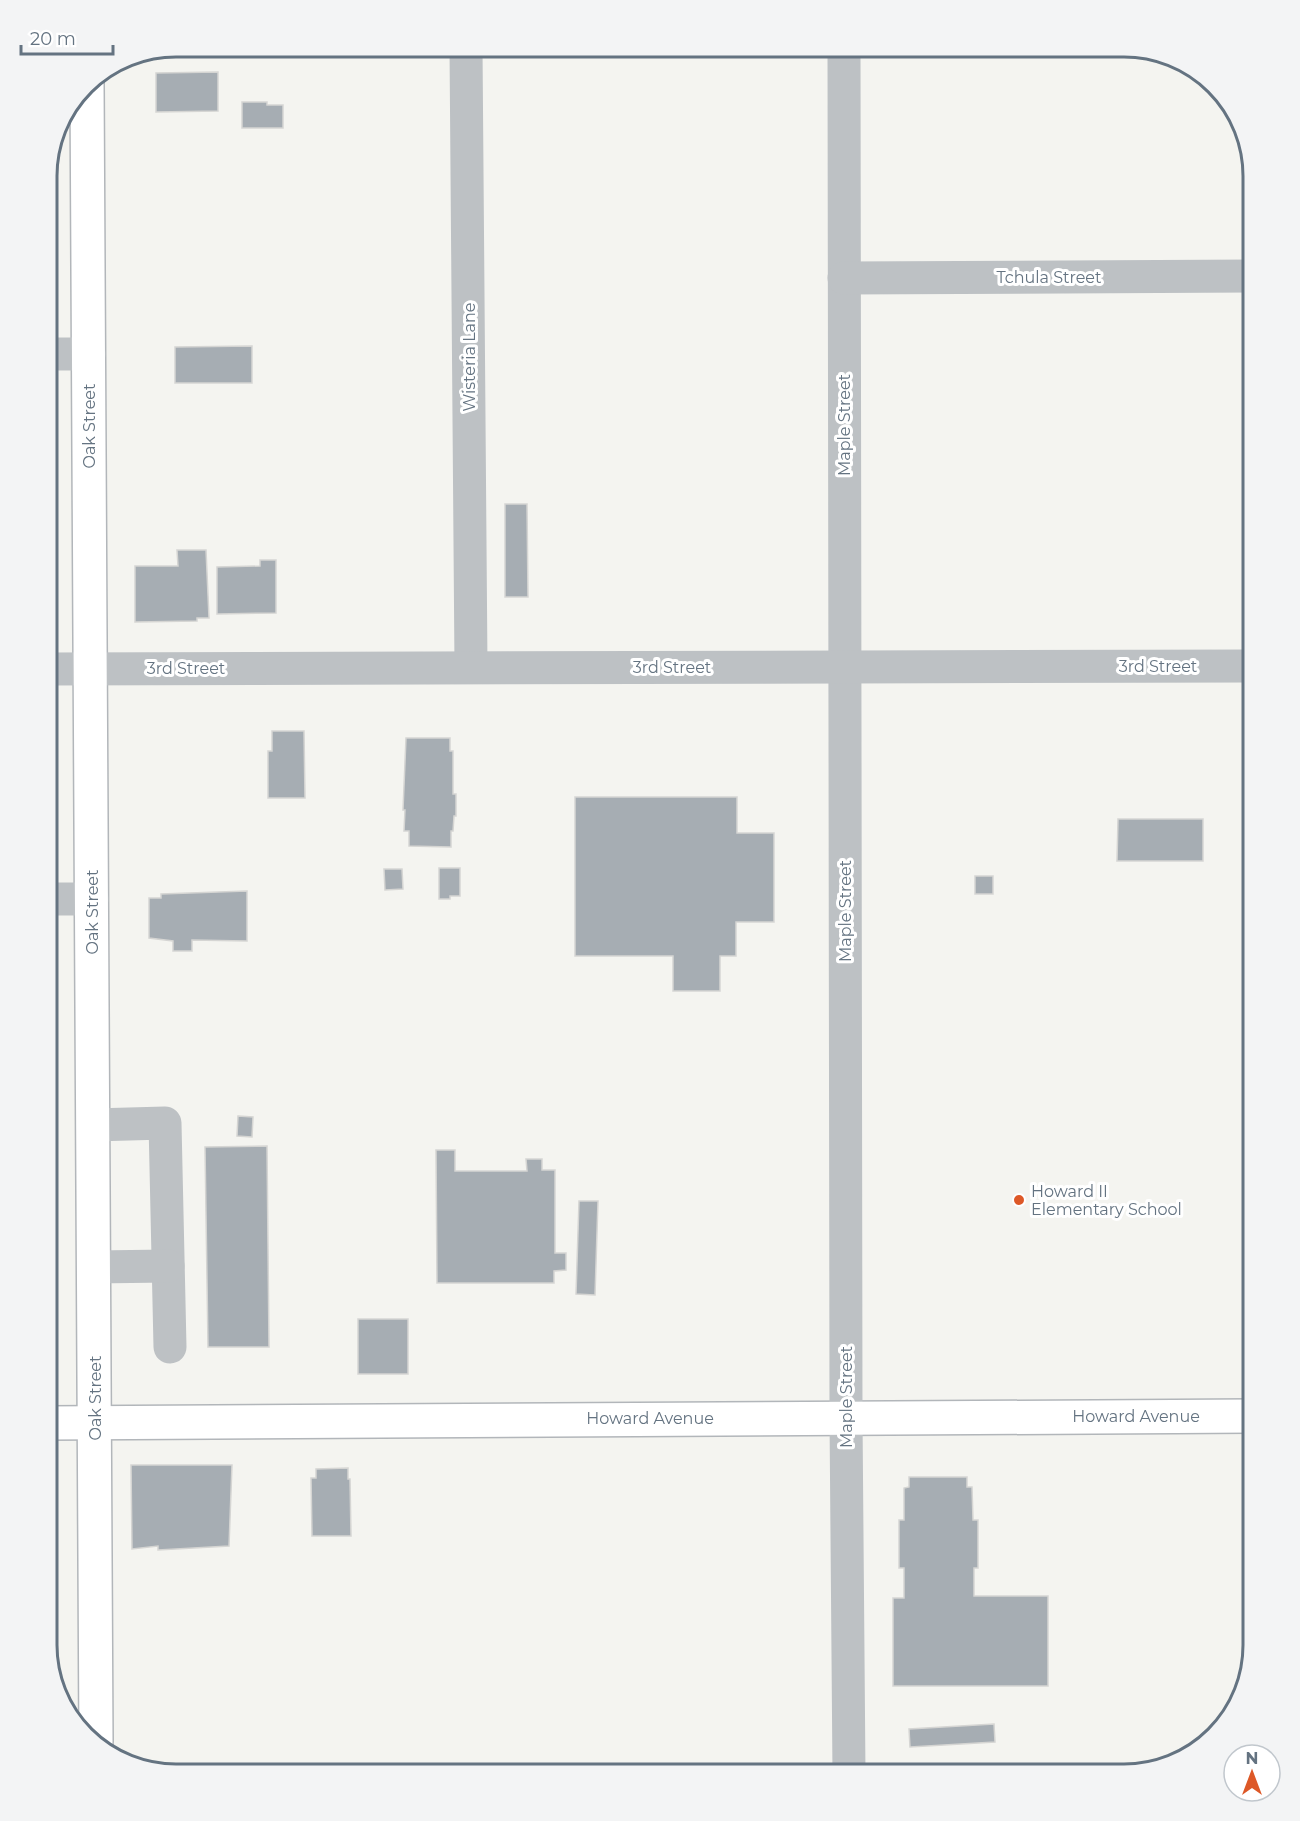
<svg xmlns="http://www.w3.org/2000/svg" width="1300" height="1821" font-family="Montserrat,sans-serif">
<rect width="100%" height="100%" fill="#f4f4f0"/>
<!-- building -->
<g fill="#a6adb3" stroke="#d5d5d3" stroke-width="1.5">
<polygon points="218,72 218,111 156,112 156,73"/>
<polygon points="242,102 267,102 267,105 283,105 283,128 242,128"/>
<polygon points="252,346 252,383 175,383 175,347"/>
<polygon points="505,504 527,504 528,597 505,597"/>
<polygon points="177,550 206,550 209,618 197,618 197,621 135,622 135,566 178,566"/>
<polygon points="260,560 276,560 276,613 217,614 217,567 260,566"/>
<polygon points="272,731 304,731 305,798 268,798 268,751 272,751"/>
<polygon points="406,738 450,738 450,751 453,751 453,794 456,794 456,816 454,816 453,831 451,831 451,847 409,846 409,831 404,831 405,810 403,810"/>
<polygon points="575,797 737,797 737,833 774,833 774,922 736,922 736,956 720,956 720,991 673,991 673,956 575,956"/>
<polygon points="1118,819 1203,819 1203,861 1117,861"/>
<polygon points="439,868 460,868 460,896 450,896 450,899 439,899"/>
<polygon points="384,869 402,869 403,889 385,890"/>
<rect x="975" y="876" width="18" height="18"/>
<polygon points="247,891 247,941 192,940 192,951 173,951 173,941 149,938 149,898 161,898 161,894"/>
<polygon points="238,1116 253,1117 252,1137 237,1136"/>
<polygon points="267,1146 269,1347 208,1347 205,1147"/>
<polygon points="436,1150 455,1150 455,1171 527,1171 526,1159 542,1159 542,1170 555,1170 555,1253 566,1253 566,1270 554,1271 554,1283 437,1283"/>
<polygon points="579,1201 598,1201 595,1295 576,1294"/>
<polygon points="1252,1203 1253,1203 1253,1301 1244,1301 1244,1207 1252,1207"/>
<polygon points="47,1258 51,1258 53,1369 47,1369"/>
<rect x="358" y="1319" width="50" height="55"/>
<polygon points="131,1465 232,1465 229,1546 158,1550 158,1546 132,1549"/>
<polygon points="348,1468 348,1479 350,1479 351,1536 312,1536 311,1478 316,1478 316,1469"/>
<polygon points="909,1477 967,1477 967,1487 972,1487 973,1520 978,1520 978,1568 974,1568 974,1596 1048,1596 1048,1686 893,1686 893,1598 904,1598 904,1568 899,1568 899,1520 904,1520 904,1488 909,1487"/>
<polygon points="994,1724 995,1742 910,1747 909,1729"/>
</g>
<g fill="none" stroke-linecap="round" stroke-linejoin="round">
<!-- major casing -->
<g stroke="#b2b6ba" stroke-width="36">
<g id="major">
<polyline points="87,83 96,1742"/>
<polyline points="47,1423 1253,1416"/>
</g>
</g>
<!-- minor -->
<g stroke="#bdc1c4" stroke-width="33">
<polyline points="466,47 471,667"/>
<polyline points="844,47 846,1417 849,1774"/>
<polyline points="844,278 1253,276"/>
<polyline points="47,354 89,354"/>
<polyline points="47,669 1253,666"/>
<polyline points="47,899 92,899"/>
<polyline points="93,1125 165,1123 170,1347"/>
<polyline points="94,1267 168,1266"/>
</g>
<!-- major -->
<use href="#major" stroke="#fff" stroke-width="33"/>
</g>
<!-- markers -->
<circle fill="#dd5827" stroke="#fff" stroke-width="2" cx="1019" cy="1200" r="6"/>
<g text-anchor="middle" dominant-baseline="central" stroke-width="6" stroke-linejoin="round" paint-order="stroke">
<!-- street labels -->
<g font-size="16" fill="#647381" stroke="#fff">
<text x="1049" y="277">Tchula Street</text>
<text transform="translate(469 357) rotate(-90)">Wisteria Lane</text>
<text transform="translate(844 425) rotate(-90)">Maple Street</text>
<text transform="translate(89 426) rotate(-90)">Oak Street</text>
<text x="1158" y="666">3rd Street</text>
<text x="672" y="667">3rd Street</text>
<text x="186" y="668">3rd Street</text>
<text transform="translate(845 911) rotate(-90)">Maple Street</text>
<text transform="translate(92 912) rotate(-90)">Oak Street</text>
<text transform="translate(846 1397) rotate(-90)">Maple Street</text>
<text transform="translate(95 1398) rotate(-90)">Oak Street</text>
<text x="1136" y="1416">Howard Avenue</text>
<text x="650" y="1418">Howard Avenue</text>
</g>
<!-- poi labels -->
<g font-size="16" fill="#647381" stroke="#fff" text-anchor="start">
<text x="1031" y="1191">Howard II<tspan x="1031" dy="18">Elementary School</tspan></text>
</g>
</g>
<!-- crop -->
<path d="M0 0H1300V1821H0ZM176 57H1124A119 119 0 0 1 1243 176V1645A119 119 0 0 1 1124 1764H176A119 119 0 0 1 57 1645V176A119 119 0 0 1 176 57Z" fill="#f3f4f5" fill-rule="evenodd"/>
<path fill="none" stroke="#647381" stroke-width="3" d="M176 57H1124A119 119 0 0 1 1243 176V1645A119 119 0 0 1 1124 1764H176A119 119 0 0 1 57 1645V176A119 119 0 0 1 176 57Z"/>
<!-- north arrow -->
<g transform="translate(1252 1773)"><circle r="28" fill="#ffffff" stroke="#c1c7cd" stroke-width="1.5"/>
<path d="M0-4.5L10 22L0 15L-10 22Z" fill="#dd5827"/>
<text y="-9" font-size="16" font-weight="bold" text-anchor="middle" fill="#647381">N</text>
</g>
<!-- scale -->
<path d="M21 45v9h92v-9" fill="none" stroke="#647381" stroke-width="3"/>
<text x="30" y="45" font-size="18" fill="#647381" stroke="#ffffff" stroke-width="4.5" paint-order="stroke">20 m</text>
</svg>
